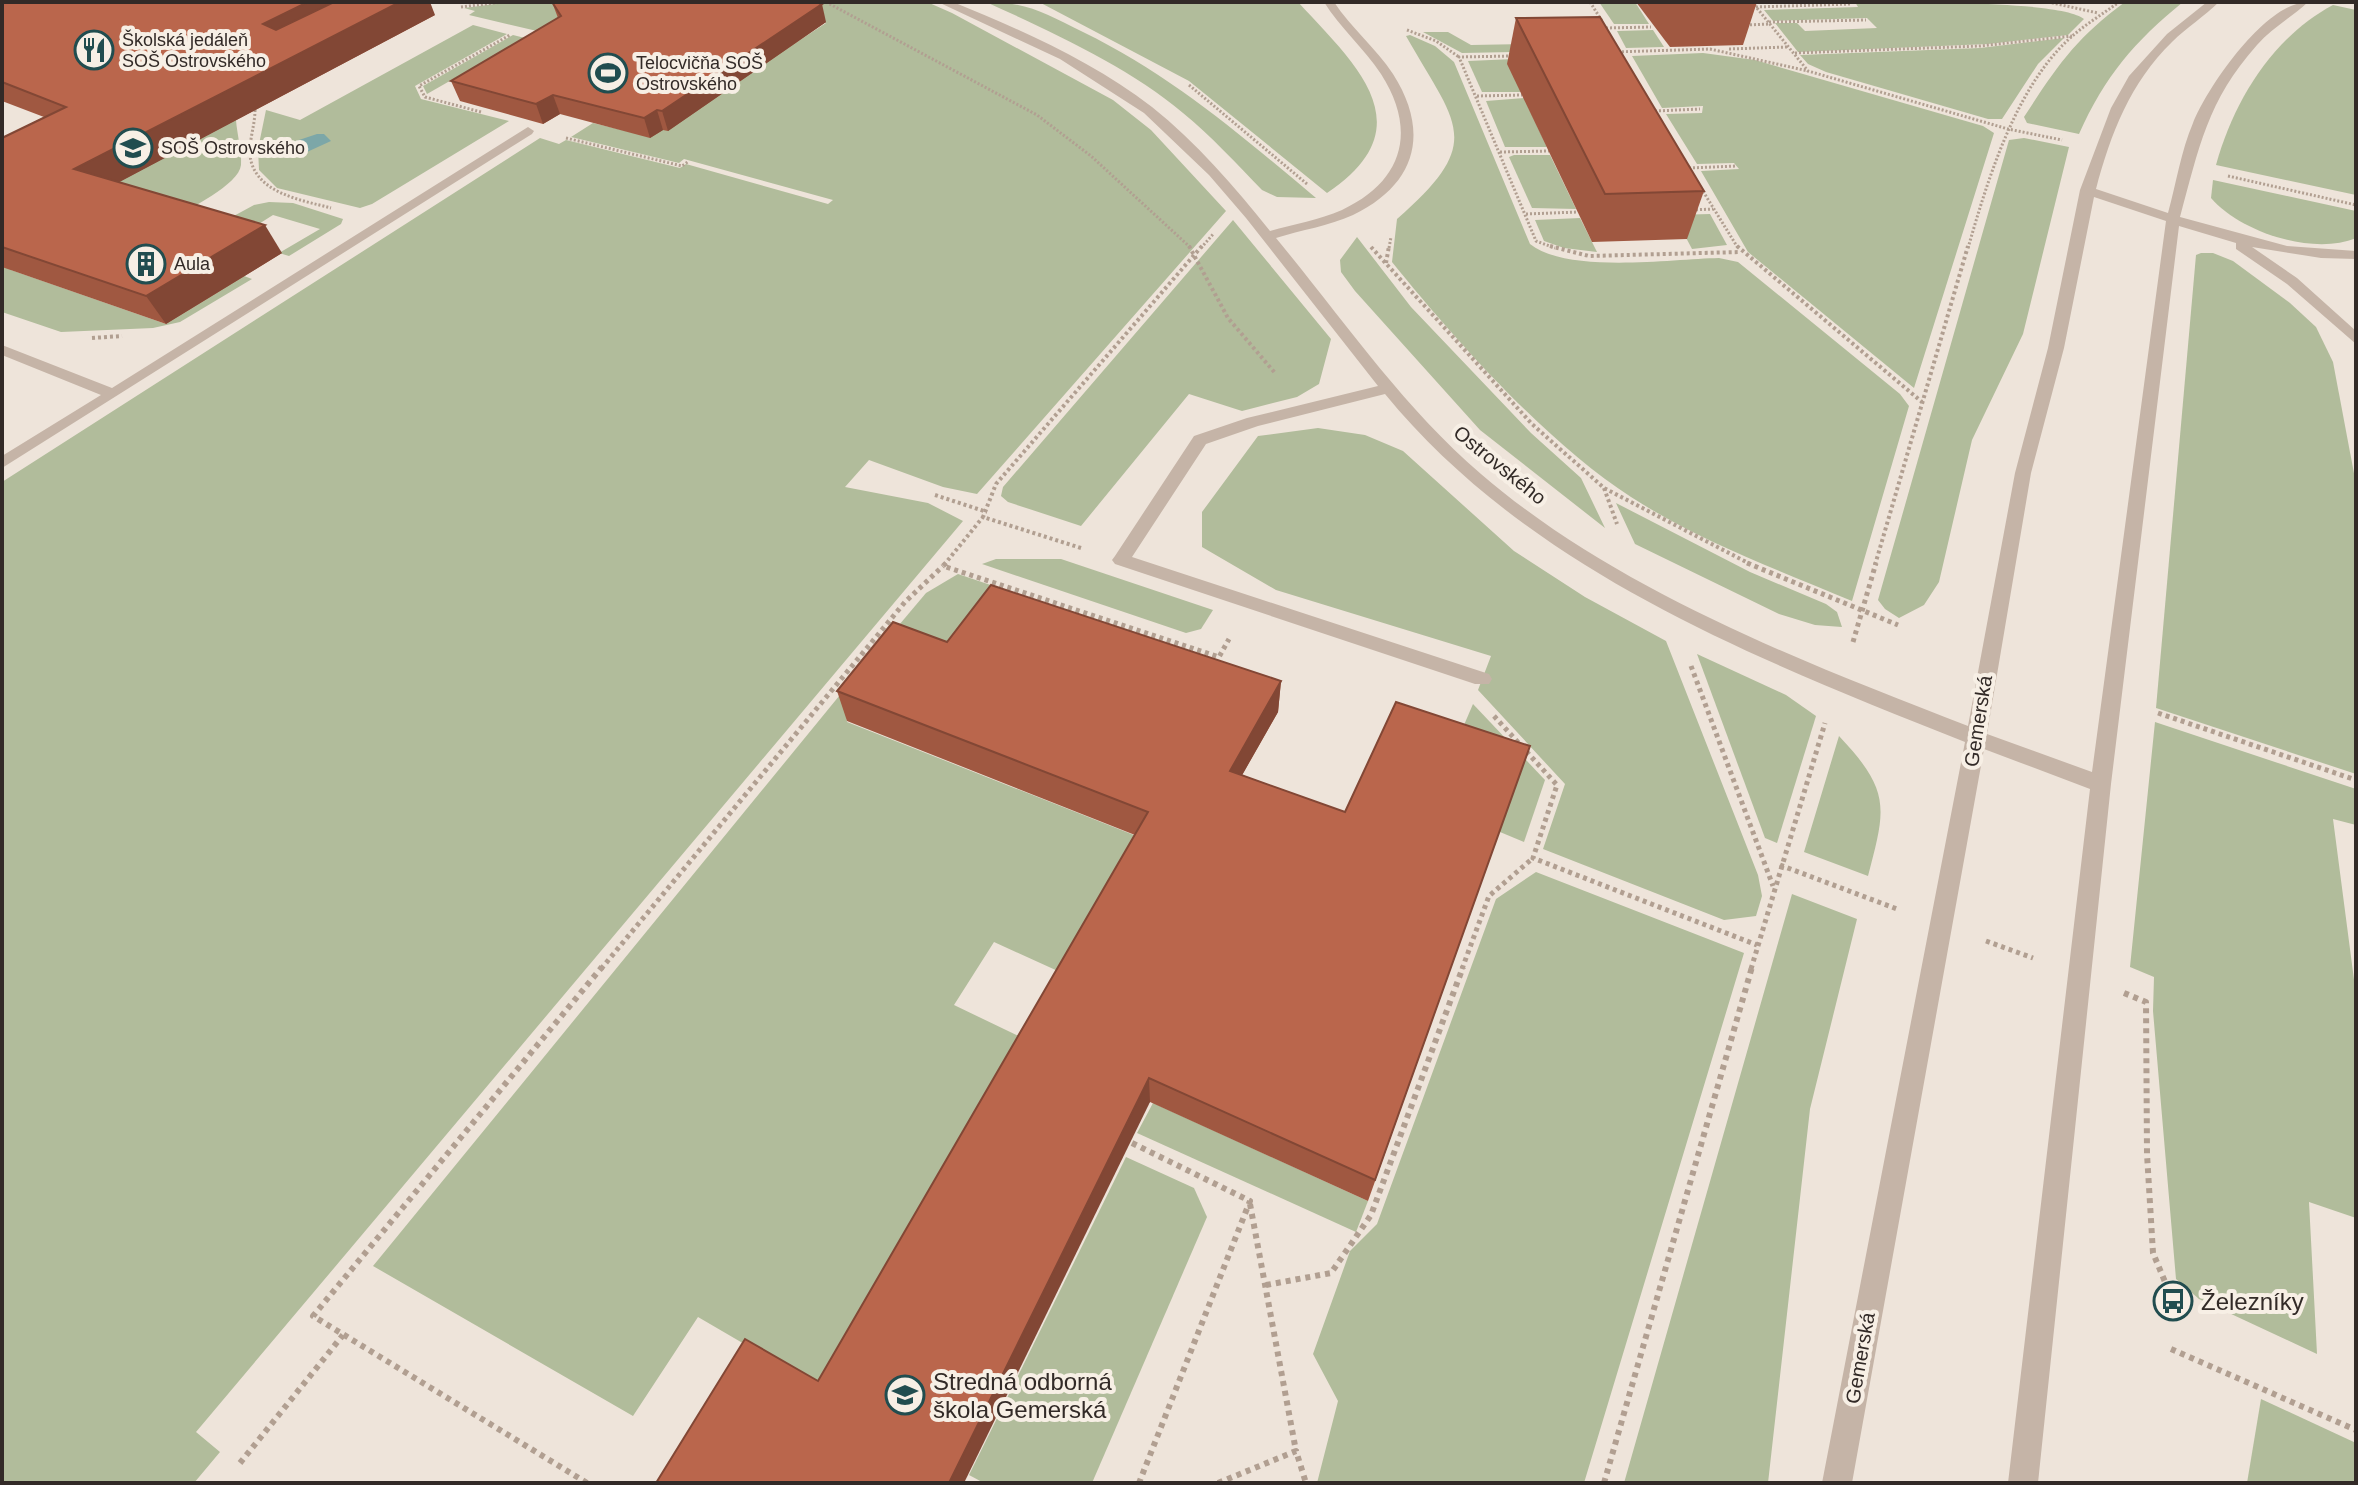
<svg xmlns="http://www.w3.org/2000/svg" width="2358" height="1485" font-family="Arial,sans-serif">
<rect width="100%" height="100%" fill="#eee4da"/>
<!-- green -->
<g fill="#b1bc9b">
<polygon points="510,2 589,2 537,31 469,15 475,11 464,8"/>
<polygon points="735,2 927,2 952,13 1113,100 1151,130 1226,211 977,494 943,487 869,460 845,487 928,503 963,521 196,1432 220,1452 194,1483 2,1483 2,482 540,138 559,144 566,140 680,168 686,164 828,204 833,200 684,159 679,163 571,137 593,123 651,137 826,23"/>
<path d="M986,2C1028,2 1046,14 1083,32C1171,75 1241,135 1316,198L1277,197L1262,190C1237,164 1211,136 1183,113C1129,67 1050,31 986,2Z"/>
<path d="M1039,2H1298C1355,64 1427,126 1327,193L1189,81Z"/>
<polygon points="1599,2 1635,2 1649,24 1614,24"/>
<path d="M1855,2C1895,2 2062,0 2084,19L2068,35L1988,44L1798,52L1775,23H1797L1805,31L1877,28L1867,18L1773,21L1764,10L1858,7Z"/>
<path d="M2125,2H2183C2134,42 2105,76 2079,134L2027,123L2024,117C2058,65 2075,39 2125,2Z"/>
<path d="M2333,5L2356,10V195L2216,165C2234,100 2273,37 2333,5Z"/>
<polygon points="473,25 507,34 415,86 421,99 509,121 372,204 360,208 277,188 259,170 258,149 266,110 300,120"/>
<polygon points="1653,30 1664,47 1626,48 1617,31"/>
<polygon points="1423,32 1448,32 1471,45 1569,43 1573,51 1462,53"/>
<polygon points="513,35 525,38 427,94 423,86"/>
<path d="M1410,35L1435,46L1454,62L1530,244C1568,274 1671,259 1719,258L1738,262L1900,394L1909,406L1852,601C1778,570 1699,541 1631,497C1547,443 1455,340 1392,262L1397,219C1486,141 1457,126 1406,36Z"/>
<polygon points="2064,38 2038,64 2002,119 1988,119 1826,72 1808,64 1800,55 1980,48"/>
<polygon points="1703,53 1755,60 1983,126 1994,133 1914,388 1748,252 1701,171 1739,169 1734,163 1697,164 1666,114 1702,113 1703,106 1662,108 1632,56"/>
<polygon points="1582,56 1520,92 1482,92 1468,61"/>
<polygon points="1524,98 1547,147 1505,147 1486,101"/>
<path d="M236,120C237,134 242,152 241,165C239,185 188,209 172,219L79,203Z"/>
<polygon points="2024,138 2069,147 2023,334 1972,440 1939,582 1924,605 1899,618 1885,609 1878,600 2009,140"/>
<polygon points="1514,155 1550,155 1576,209 1532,208 1509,157"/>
<path d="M2213,180L2356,211V238C2313,256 2240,232 2211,198Z"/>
<polygon points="269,202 293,203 343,219 341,224 289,256 279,253 320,229 273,215 249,230 208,230 254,205"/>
<polygon points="1710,214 1727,245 1692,249 1674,215"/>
<polygon points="1580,218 1597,252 1564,248 1544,241 1535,220"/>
<polygon points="1233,220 1331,339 1319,384 1297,397 1242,411 1189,394 1081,526 1008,502 1001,496 1003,487"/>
<polygon points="1357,237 1411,307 1531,433 1581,478 1605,528 1480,430 1355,291 1341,272 1340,260"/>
<polygon points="2,250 11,270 166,324 244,276 252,279 180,322 153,328 61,332 2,312"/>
<polygon points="2201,253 2213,253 2233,261 2290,303 2316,327 2333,362 2356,484 2356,774 2156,708 2196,255"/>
<polygon points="1318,428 1365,435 1403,451 1514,551 1585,597 1666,641 1758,875 1762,896 1756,916 1724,920 1543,849 1565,784 1478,690 1491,656 1276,590 1202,547 1202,512 1258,436"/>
<polygon points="1616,503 1750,572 1826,604 1837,612 1842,627 1815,625 1779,614 1635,544"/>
<polygon points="996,559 1061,559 1213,610 1201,629 1186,633 982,564"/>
<polygon points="958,574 1209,659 954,673 862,669 926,593"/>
<polygon points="1697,654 1786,695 1816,716 1777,843 1765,838"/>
<polygon points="844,690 847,722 1149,841 1071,977 994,942 954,1005 1033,1043 833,1396 698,1317 633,1416 373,1266"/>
<polygon points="1473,704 1545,780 1524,842 1500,832 1452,753"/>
<polygon points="2155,722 2356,789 2356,825 2333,819 2356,995 2356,1218 2309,1202 2317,1354 2199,1299 2176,1279 2153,1011 2154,977 2130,967"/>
<path d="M1839,736C1891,791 1886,808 1868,876L1804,852Z"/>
<polygon points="1536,872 1744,953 1584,1483 1317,1483 1338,1401 1313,1354 1350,1251 1377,1224 1496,899"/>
<polygon points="1792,894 1857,919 1810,1109 1768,1483 1624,1483"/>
<polygon points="1153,1103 1368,1201 1356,1232 1137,1133"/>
<polygon points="1126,1157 1194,1188 1207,1217 1092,1483 984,1483 969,1475"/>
<polygon points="2261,1399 2356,1443 2356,1483 2247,1483"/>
</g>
<!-- water -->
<polygon fill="#7ca7a8" points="317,134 324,134 331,141 296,157 275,154 284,145"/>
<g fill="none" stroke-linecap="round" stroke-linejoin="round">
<!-- path-far3 -->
<g stroke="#b19f91" stroke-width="3" stroke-dasharray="2 2" stroke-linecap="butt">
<polyline points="826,2 1037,115 1091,156 1191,248"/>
<polyline points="1590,2 1602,21"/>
<polyline points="1752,2 1808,71 2008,129 2062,140"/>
<polyline points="2048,2 2098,13"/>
<polyline points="461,7 503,2"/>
<polyline points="1756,7 1850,4 1848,2"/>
<polyline points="1769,22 1866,20"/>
<polyline points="1746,25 1769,24"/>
<polyline points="1606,28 1651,27"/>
<polyline points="1407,30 1436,41 1459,57"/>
<polyline points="1729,49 1787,47"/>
<polyline points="1614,52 1710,49 1808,71"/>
<polyline points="1795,53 1980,46 2072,36"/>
<polyline points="1512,56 1459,57 1536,241 1555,248"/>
<polyline points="1189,85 1307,184"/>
<polyline points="1477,96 1522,95"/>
<path d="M255,110C255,125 249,140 250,155C254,193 301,200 331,208"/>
<polyline points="1655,111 1700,109"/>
<polyline points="481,112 425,97 419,86 510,35"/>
<polyline points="566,138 682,166 689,161"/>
<polyline points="1500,152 1549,151"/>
<polyline points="1689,168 1736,166"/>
<polyline points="2228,176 2356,205"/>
<polyline points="1701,188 1738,248"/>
<polyline points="1692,210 1713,209"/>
<polyline points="1526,214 1578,212"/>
<polyline points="1201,248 1214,233"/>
<polyline points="1389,248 1391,237"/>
<path d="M1968,248C1988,179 2015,89 2069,39C2084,25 2103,14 2119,2"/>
</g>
<!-- path-far2 -->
<g stroke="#b19f91" stroke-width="4" stroke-dasharray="3 3" stroke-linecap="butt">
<polyline points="1189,246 1228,318 1275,373"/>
<polyline points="1550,246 1589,256 1740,252"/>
<polyline points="1737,246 1922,402"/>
<polyline points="1371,247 1532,424 1604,488 1752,565"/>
<polyline points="1386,263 1389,246"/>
<polyline points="92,338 122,336"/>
<polyline points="1604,488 1617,524"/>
<polyline points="935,495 987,512"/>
<polyline points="1081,548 983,517 996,484 1202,246"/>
<polyline points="944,565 983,517"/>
<polyline points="1875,565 1968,246"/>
</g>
<!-- path-far1 -->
<g stroke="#b19f91" stroke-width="5" stroke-dasharray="4 4" stroke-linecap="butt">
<polyline points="946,563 943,566 1219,657 1229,639"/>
<polyline points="1747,563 1898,625"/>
<polyline points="1853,642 1876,563"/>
<polyline points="1691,666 1773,886"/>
<polyline points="2158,713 2356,780"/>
<polyline points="1494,716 1557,785 1533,858 1757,945"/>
<polyline points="1780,865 1897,909"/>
<polyline points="1986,941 2033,958"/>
<polyline points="601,969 905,602 943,566"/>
<polyline points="1462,969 1489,896 1533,858"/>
<polyline points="1751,969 1825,723"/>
</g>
<!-- path -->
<g stroke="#b19f91" stroke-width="6" stroke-dasharray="5 5" stroke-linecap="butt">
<polyline points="2124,993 2146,1002 2147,1154 2153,1253 2173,1301"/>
<polyline points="1132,1143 1250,1201 1139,1483"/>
<polyline points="1250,1204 1296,1451"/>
<polyline points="1266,1285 1331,1273 1371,1215 1463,967"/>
<polyline points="2171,1349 2356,1430"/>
<polyline points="240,1463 343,1335"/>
<polyline points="587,1483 313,1316 602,967"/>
<polyline points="1218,1483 1296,1451 1306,1483"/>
<polyline points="1604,1483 1752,967"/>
</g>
<!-- minor -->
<g fill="#c5b4a7" fill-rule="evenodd">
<path d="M938,2H953C1022,30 1092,61 1152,107C1196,142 1235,187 1270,231C1294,224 1319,220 1342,210C1404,181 1417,130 1381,74C1364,48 1340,28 1324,2H1334C1351,28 1376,48 1393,74C1430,132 1417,184 1353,215C1329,226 1301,230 1276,238C1343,319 1401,405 1481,474C1617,591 1803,662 1968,726L2015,473L2048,348L2080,190L2111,108L2129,76L2167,34L2207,2H2219C2205,16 2187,27 2172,42C2130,83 2111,133 2096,189L2168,213C2176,184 2181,151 2193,123C2208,86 2266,2 2308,2C2292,17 2272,28 2257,45C2207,101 2199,148 2180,217L2287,246L2356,251V259L2321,258L2252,247L2297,278L2356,331V344L2287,284L2236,249V243L2179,226L2111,784L2038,1483H2008L2090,789L1984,749L1852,1483H1822L1965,742C1757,659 1531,572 1385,394L1258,426L1206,444L1132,557L1489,674L1492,679L1489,684H1475L1115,564L1112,560L1115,556L1194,436L1247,418L1378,386L1246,218L1209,175L1144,113L1060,59ZM2094,197L2166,221L2092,772L1987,734L2031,473L2064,348Z"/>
<polygon points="528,127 534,131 532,134 2,468 2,456 101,395 2,355 2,345 112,388"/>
</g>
</g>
<!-- wall -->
<g fill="#a05841">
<polygon points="2,2 435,15 119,182 282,253 166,324 2,267 2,138 44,117 2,101"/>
<polygon points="552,2 826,22 668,131 663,130 650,138 560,114 543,124 460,101 451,81 558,18"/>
<polygon points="1636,2 1757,2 1743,45 1670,47"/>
<polygon points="1516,18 1704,191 1687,239 1592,242 1507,64"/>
<polygon points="947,642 1281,681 1278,712 1242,775 1345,812 1530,746 1368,1201 1150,1102 818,1381 1135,835 847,721 837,691"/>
</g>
<!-- shaded-wall -->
<g fill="#824735">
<polygon points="308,2 370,2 277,50 263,24"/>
<polygon points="400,2 430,2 435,15 93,196 74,169"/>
<polygon points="822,4 826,22 668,131 662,111"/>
<polygon points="553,95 560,114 543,124 536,104"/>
<polygon points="657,110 663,130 650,138 644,118"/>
<polygon points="265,225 282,253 166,324 146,296"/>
<polygon points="1281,681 1278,712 1228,800 1230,771"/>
<polygon points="1149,1078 1150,1102 964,1483 949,1483"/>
</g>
<!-- building -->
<g fill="#ba664c" stroke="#824735" stroke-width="2">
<polygon points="2,2 308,2 263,24 276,30 334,2 400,2 74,169 265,225 146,296 2,247 2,138 66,107 2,82"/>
<polygon points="552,2 815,2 822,4 662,111 657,110 644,118 553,95 536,104 451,81 561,16"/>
<polygon points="1600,17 1704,191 1605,194 1516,18"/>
<polygon points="991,585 1281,681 1230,771 1345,812 1396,702 1530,746 1375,1180 1149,1078 949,1483 656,1483 745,1339 818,1381 1148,812 837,691 893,622 947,642"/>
</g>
<!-- icons -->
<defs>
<g id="restaurant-ring" transform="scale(2)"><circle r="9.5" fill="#f7efe5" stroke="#214d4f" stroke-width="1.5"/><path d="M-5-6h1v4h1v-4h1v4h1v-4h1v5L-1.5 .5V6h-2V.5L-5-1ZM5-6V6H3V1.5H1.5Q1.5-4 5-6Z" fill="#214d4f"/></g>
<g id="stadium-ring" transform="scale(2)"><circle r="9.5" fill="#f7efe5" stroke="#214d4f" stroke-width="1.5"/><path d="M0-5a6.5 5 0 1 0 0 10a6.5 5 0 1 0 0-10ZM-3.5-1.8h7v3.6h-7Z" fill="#214d4f"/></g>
<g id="school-ring" transform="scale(2)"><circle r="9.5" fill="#f7efe5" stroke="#214d4f" stroke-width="1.5"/><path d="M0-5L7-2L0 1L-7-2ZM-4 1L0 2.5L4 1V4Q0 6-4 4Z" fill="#214d4f"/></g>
<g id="building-ring" transform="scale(2)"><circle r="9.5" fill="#f7efe5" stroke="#214d4f" stroke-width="1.5"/><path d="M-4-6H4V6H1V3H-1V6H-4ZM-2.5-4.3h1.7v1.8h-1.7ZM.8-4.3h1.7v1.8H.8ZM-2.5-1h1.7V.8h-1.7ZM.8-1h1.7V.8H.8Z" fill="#214d4f"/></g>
<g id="bus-ring" transform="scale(2)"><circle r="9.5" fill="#f7efe5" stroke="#214d4f" stroke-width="1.5"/><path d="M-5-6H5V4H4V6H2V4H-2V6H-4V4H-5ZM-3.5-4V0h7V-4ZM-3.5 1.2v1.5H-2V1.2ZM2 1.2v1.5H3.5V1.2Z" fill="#214d4f"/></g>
</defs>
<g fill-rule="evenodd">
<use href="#restaurant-ring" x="94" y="50"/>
<use href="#stadium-ring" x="608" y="73"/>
<use href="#school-ring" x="133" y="148"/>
<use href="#building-ring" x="146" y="264"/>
<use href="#bus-ring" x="2173" y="1301"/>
<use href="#school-ring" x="905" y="1395"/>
</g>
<g text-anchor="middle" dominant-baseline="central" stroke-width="8" stroke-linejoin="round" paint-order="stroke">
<!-- far-poi labels -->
<g font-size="18" fill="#322a27" stroke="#f7efe5" text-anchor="start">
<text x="122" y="40">Školská jedáleň<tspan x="122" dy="21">SOŠ Ostrovského</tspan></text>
<text x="636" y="63">Telocvičňa SOŠ<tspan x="636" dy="21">Ostrovského</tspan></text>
<text x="161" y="148">SOŠ Ostrovského</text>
<text x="174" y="264">Aula</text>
</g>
<!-- street labels -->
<g font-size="20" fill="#322a27" stroke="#f7efe5">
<text transform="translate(1500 465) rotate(39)">Ostrovského</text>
<text transform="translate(1978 721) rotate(-81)">Gemerská</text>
<text transform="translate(1860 1358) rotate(-80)">Gemerská</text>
</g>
<!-- near-poi labels -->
<g font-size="24" fill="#322a27" stroke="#f7efe5" text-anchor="start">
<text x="2201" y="1301">Železníky</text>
<text x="933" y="1381">Stredná odborná<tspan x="933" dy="28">škola Gemerská</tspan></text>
</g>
</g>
<!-- border -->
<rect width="2358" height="1485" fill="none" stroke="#322a27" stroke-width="8"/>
</svg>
